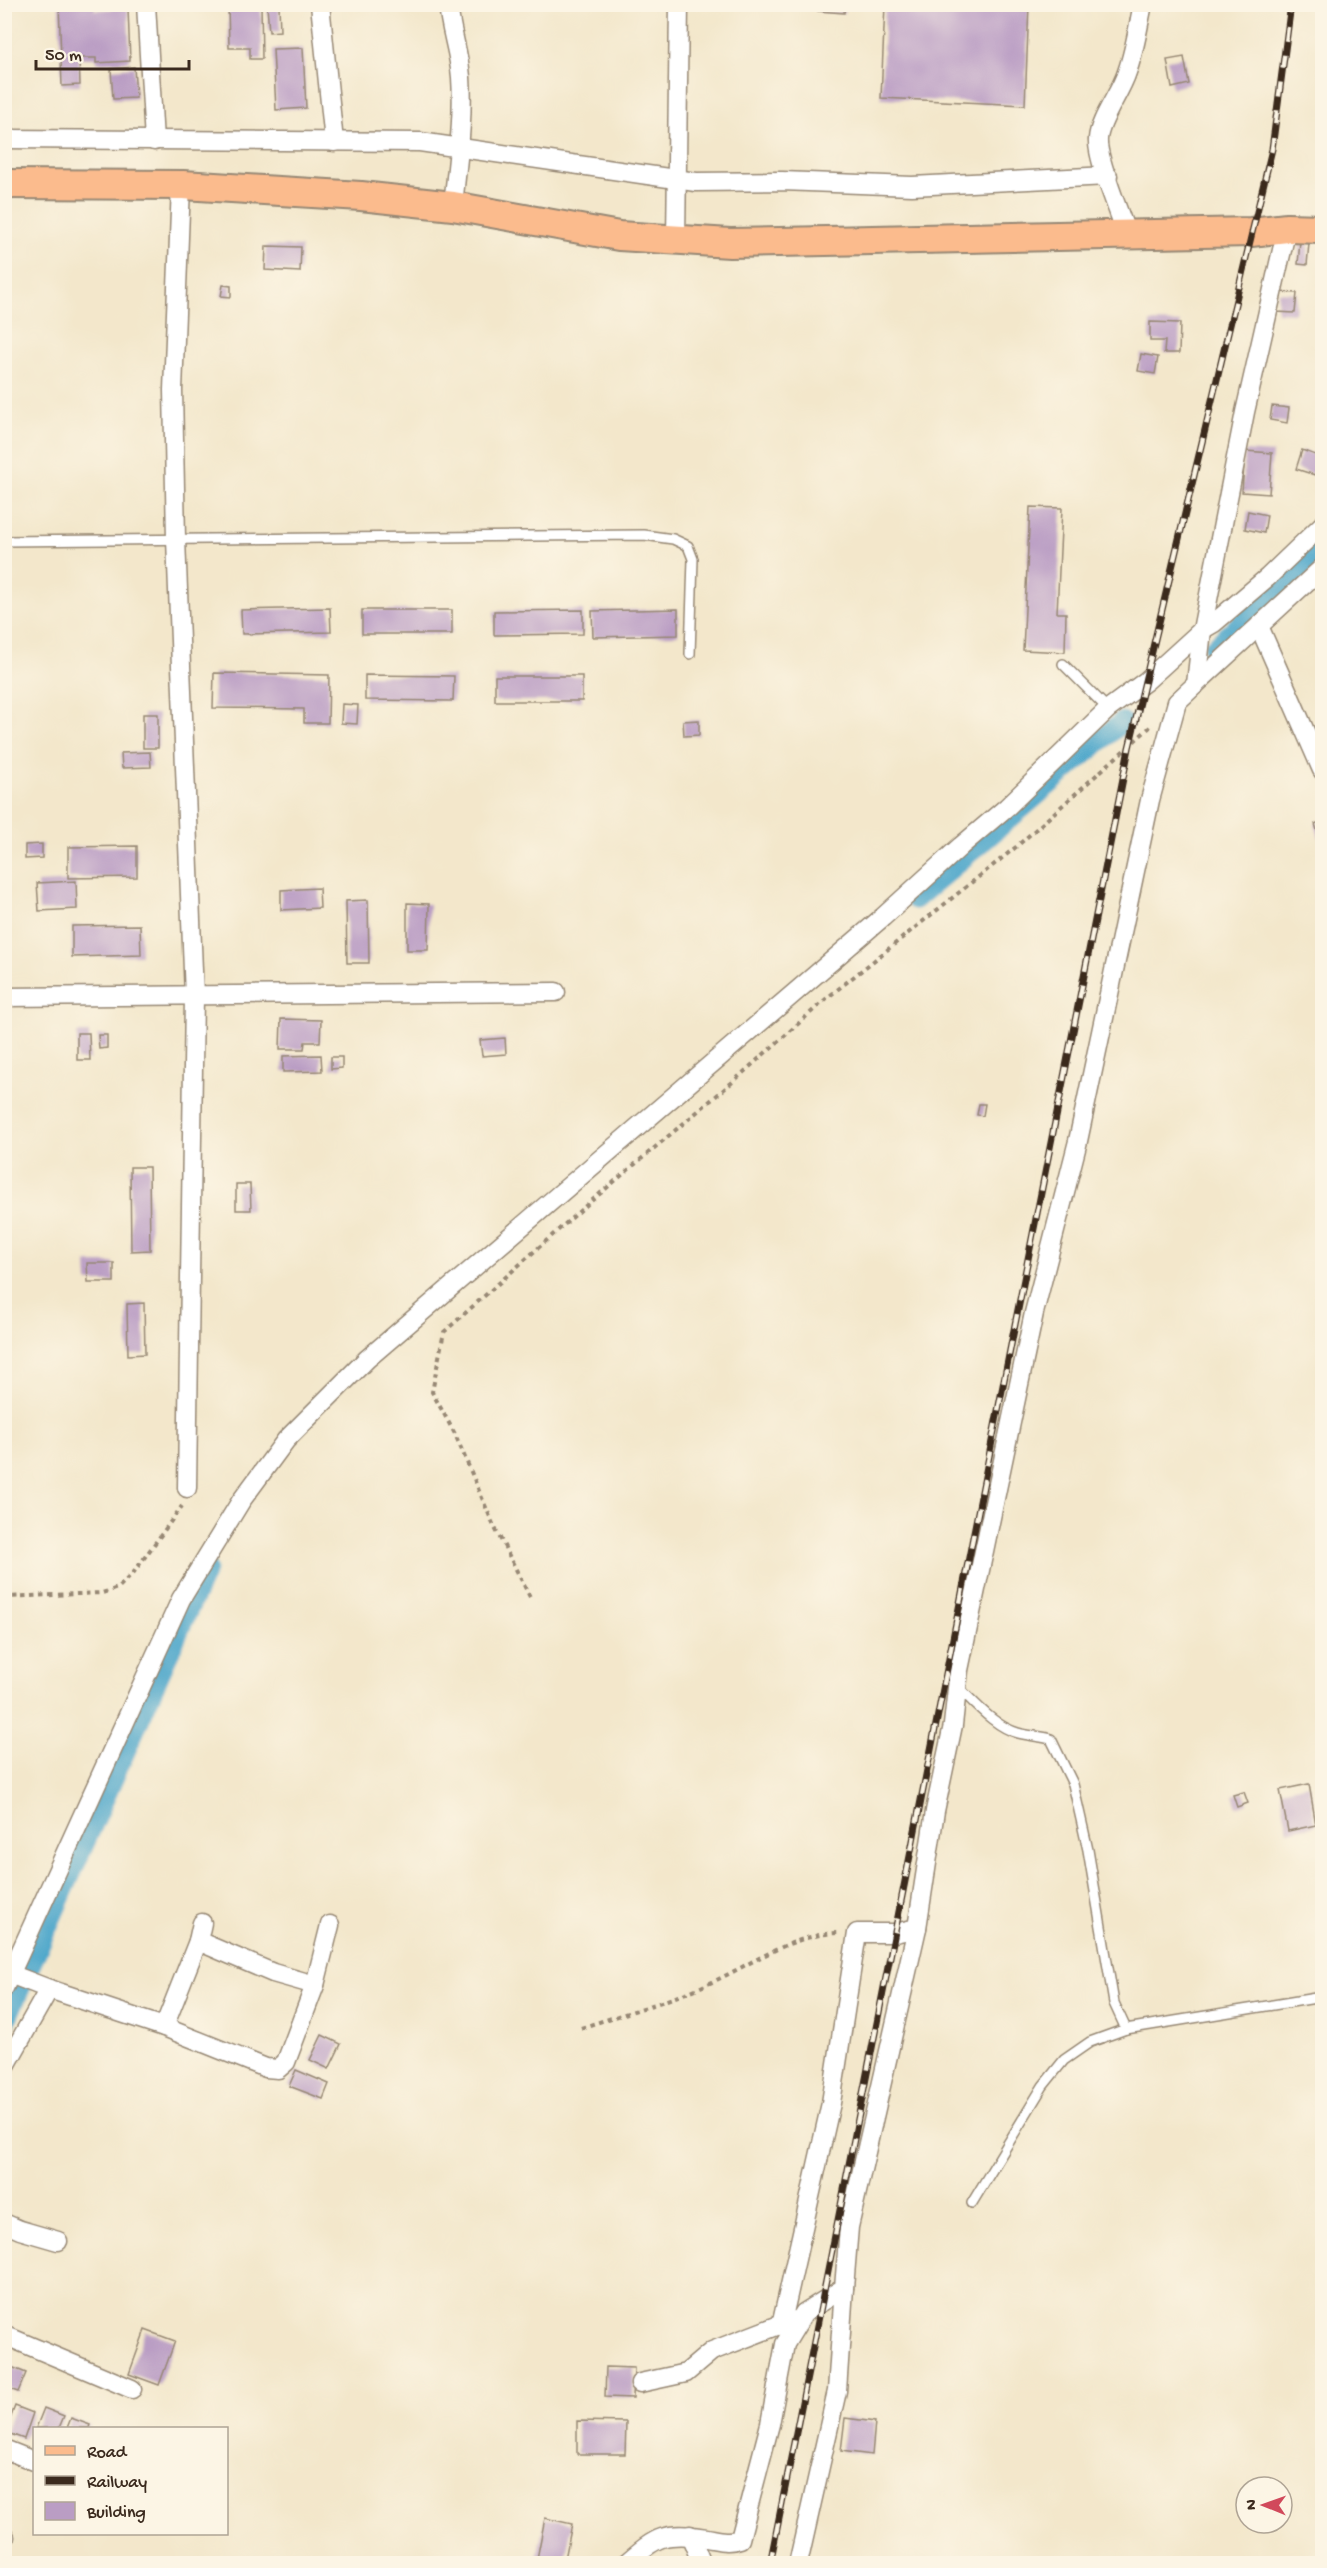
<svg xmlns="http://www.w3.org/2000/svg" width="1327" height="2568" font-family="'Gochi Hand',sans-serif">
<rect width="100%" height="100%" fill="#fcf5e5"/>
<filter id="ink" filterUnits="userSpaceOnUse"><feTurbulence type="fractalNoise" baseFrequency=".0167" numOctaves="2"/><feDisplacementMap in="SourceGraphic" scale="12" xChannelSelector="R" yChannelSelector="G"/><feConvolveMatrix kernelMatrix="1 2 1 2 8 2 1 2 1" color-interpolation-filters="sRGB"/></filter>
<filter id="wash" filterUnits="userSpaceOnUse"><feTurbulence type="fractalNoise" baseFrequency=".008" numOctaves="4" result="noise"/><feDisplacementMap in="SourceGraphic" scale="24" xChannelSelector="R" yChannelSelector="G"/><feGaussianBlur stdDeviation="1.35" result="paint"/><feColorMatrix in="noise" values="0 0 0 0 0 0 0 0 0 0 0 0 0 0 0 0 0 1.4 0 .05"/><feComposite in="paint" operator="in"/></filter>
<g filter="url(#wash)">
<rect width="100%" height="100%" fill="#f3e7cb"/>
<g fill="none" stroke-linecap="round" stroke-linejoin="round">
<!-- canal -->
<g stroke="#4ca6ca" stroke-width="21">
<polyline points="1214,648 1322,549"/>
<polyline points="915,899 1122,722"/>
<polyline points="4,2024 206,1569"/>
</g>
</g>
<g id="blocks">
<!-- building -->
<g fill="#ba9dc4">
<polygon points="59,4 95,4 95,10 128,8 130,61 96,63 96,58 79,58 80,85 62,86"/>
<polygon points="228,4 261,4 262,59 250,59 250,48 229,48"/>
<polygon points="819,4 845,4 844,13 818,11"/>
<polygon points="885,4 1029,4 1025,105 881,98"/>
<polygon points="279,5 280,31 269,32 267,6"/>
<polygon points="303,48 306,108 276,110 273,49"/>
<polygon points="1184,57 1189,84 1172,88 1167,60"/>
<polygon points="134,67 136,98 113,99 111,69"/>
<polygon points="1300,241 1309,243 1307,265 1298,264"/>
<polygon points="266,246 301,247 300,272 265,270"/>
<polygon points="223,285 231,286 231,297 221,296"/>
<polygon points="1278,292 1297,293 1295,313 1277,312"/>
<polygon points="1150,322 1180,323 1179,353 1164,353 1165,341 1150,341"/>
<polygon points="1141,354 1158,357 1155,374 1138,371"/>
<polygon points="1272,406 1289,408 1287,423 1270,420"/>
<polygon points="1302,450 1321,457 1315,475 1296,469"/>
<polygon points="1245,451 1272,453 1269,494 1242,492"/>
<polygon points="1030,507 1062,508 1057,613 1066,613 1065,652 1023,650"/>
<polygon points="1248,511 1267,515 1264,533 1245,529"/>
<polygon points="330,608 331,632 242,634 241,610"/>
<polygon points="678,609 678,635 593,637 592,611"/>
<rect x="362" y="610" width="90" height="24"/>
<polygon points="583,610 583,634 494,635 494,611"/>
<polygon points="214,673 329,675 328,723 304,723 304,709 213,708"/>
<polygon points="365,675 454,676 453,701 365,700"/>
<rect x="495" y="676" width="87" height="25"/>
<polygon points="342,704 358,705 357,724 341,723"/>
<rect x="143" y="714" width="15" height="34"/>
<polygon points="699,720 699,735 684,736 683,721"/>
<polygon points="150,752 151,767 122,768 121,753"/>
<polygon points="1322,821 1322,846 1315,824"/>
<polygon points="42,844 42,858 25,859 25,845"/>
<polygon points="137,846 137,877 68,878 68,847"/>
<polygon points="76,881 77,909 39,911 37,883"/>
<polygon points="319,888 320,908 281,910 281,890"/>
<polygon points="368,900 369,963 347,963 346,901"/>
<polygon points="407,903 429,904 428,950 407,950"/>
<polygon points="140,925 141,955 72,957 72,926"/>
<polygon points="281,1019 321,1020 320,1042 305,1042 304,1049 280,1049"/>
<polygon points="77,1033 89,1033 90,1060 77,1060"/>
<polygon points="98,1035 107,1035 107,1048 99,1049"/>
<polygon points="505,1038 506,1054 482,1056 480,1040"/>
<polygon points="321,1055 322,1071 283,1072 283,1056"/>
<polygon points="331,1057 342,1057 342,1068 331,1069"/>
<polygon points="979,1104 985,1104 983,1116 977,1115"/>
<polygon points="130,1167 149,1167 150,1250 131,1251"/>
<polygon points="236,1184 250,1184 251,1210 236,1210"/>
<polygon points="87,1263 114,1263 114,1282 88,1282"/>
<polygon points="144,1303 145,1354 128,1355 127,1304"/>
<polygon points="1309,1784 1316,1825 1288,1831 1280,1790"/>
<polygon points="1244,1792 1248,1803 1237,1807 1233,1795"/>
<polygon points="322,2035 341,2044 329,2069 310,2060"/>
<polygon points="296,2070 329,2084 323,2099 289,2086"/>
<polygon points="145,2330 175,2341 159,2385 129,2374"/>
<polygon points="4,2364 26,2373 18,2392 4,2387"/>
<polygon points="606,2367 634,2368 633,2398 605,2397"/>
<polygon points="15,2406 33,2413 24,2439 5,2432"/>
<polygon points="44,2408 64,2416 59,2428 36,2428"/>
<polygon points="71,2418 90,2425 89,2428 67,2428"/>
<polygon points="845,2418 875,2422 872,2455 841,2451"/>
<polygon points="577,2421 626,2422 625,2454 577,2454"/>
<polygon points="545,2518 572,2524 564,2564 536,2564"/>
</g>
</g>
</g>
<g filter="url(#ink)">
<use href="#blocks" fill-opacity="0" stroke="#978874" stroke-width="1.5"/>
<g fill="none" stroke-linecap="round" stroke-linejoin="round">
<!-- service casing -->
<g stroke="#978874" stroke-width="12">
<g id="service">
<polyline points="4,541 644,535 673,539 688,546 693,559 690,654"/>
<polyline points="1063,664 1108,709"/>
<path d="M958,1687C975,1703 995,1727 1018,1733C1029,1736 1040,1736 1051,1739L1073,1784L1088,1850L1114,2003L1126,2029L1322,1997"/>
<polyline points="972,2203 1043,2086 1064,2060 1090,2042 1126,2029"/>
</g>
</g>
<!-- minor casing -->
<g stroke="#978874" stroke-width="21">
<g id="minor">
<polyline points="146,4 154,141"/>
<polyline points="320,4 334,142"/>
<path d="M448,4C450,29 459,52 461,77C464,119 457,164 453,206"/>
<polyline points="4,139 420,142 696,182 782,181 912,186 1108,176"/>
<polyline points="181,186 173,390 176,539 194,996 187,1488"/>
<path d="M1127,235C1120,214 1096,157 1098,139C1099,120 1121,92 1127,72C1135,50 1138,27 1143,4"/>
<polyline points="676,240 679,4"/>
<polyline points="1259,626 1322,770"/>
<polyline points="1196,684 1322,568"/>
<polyline points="4,997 556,992"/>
<polyline points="198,1941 202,1923"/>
<polyline points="4,1988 181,1599 241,1501 286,1440 367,1359 883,917 961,846 1007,807 1108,709 1146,681 1202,630 1214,623 1268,577 1322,525"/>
<polyline points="49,1989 164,2027 266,2068 278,2069 286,2062 315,1985 330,1925"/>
<polyline points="164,2027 198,1941 273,1973 315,1985"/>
<polyline points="4,2069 49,1989 10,1974"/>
<polyline points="4,2223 20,2230 58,2241"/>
<polyline points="781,2326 831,2103 857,1933 895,1933 917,1928"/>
<polyline points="4,2335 132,2389"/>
<polyline points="640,2383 686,2373 712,2351 792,2320"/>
<polyline points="4,2449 34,2461"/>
<polyline points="690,2535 702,2564"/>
<polyline points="4,2537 5,2537"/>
<path d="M625,2564C657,2536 665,2531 707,2538C719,2540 728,2543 740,2539L770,2424L785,2344L804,2313L844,2288L849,2227L917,1928L935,1811L953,1725L959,1670L1034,1313L1078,1141L1150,800L1177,702L1196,684L1202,630L1245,412L1287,228"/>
<polyline points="798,2564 837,2391 844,2288"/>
</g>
</g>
<!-- primary casing -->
<g stroke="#978874" stroke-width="32">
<polyline id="primary" points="4,184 183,185 361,196 453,206 619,236 730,243 1251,232 1287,228 1322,229"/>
</g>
<!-- path -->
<g stroke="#978874" stroke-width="4" stroke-dasharray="4.5 4.5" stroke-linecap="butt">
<polyline points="4,1597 102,1593 118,1588 134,1572 182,1506"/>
<polyline points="530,1597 493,1524 455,1434 432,1392 444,1332 583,1208 735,1080 827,998 1016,847 1150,727"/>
<path d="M581,2028C622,2014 664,2003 703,1986C747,1968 789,1934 839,1933"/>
</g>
<!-- service -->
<use href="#service" stroke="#fff" stroke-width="9"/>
<!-- minor -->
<use href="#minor" stroke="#fff" stroke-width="18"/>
<!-- primary -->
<use href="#primary" stroke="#fbbb8d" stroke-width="28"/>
<!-- rail casing -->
<g stroke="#3b2a1e" stroke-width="7">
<polyline id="rail" points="770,2564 1129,748 1272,149 1291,4"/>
</g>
<!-- rail -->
<use href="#rail" stroke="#fcf5e5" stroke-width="4.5" stroke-dasharray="14" stroke-linecap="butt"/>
</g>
</g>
<!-- margin -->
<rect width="1327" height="2568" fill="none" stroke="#fcf5e5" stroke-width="24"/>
<!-- legend -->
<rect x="33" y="2427" width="195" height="108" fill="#fcf5e5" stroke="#afa495" stroke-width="1.5"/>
<rect x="45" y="2446" width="30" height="9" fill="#fbbb8d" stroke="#afa495" stroke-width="1.5"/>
<text x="87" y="2457" font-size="18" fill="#3b2a1e">Road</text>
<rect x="45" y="2476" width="30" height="9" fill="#3b2a1e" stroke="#afa495" stroke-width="1.5"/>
<text x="87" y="2487" font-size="18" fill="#3b2a1e">Railway</text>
<rect x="45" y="2502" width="30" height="18" fill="#ba9dc4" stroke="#afa495" stroke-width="1.5"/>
<text x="87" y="2517" font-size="18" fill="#3b2a1e">Building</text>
<!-- north arrow -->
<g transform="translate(1264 2505) rotate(271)"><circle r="28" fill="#fcf5e5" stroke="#afa495" stroke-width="1.5"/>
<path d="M0-4.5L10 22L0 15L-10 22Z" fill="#d1495b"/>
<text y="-9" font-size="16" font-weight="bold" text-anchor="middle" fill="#3b2a1e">N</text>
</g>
<!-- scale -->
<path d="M36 60v9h153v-9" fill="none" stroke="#3b2a1e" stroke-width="3"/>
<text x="45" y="60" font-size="18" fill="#3b2a1e" stroke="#fcf5e5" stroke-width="4.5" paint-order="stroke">50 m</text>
</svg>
